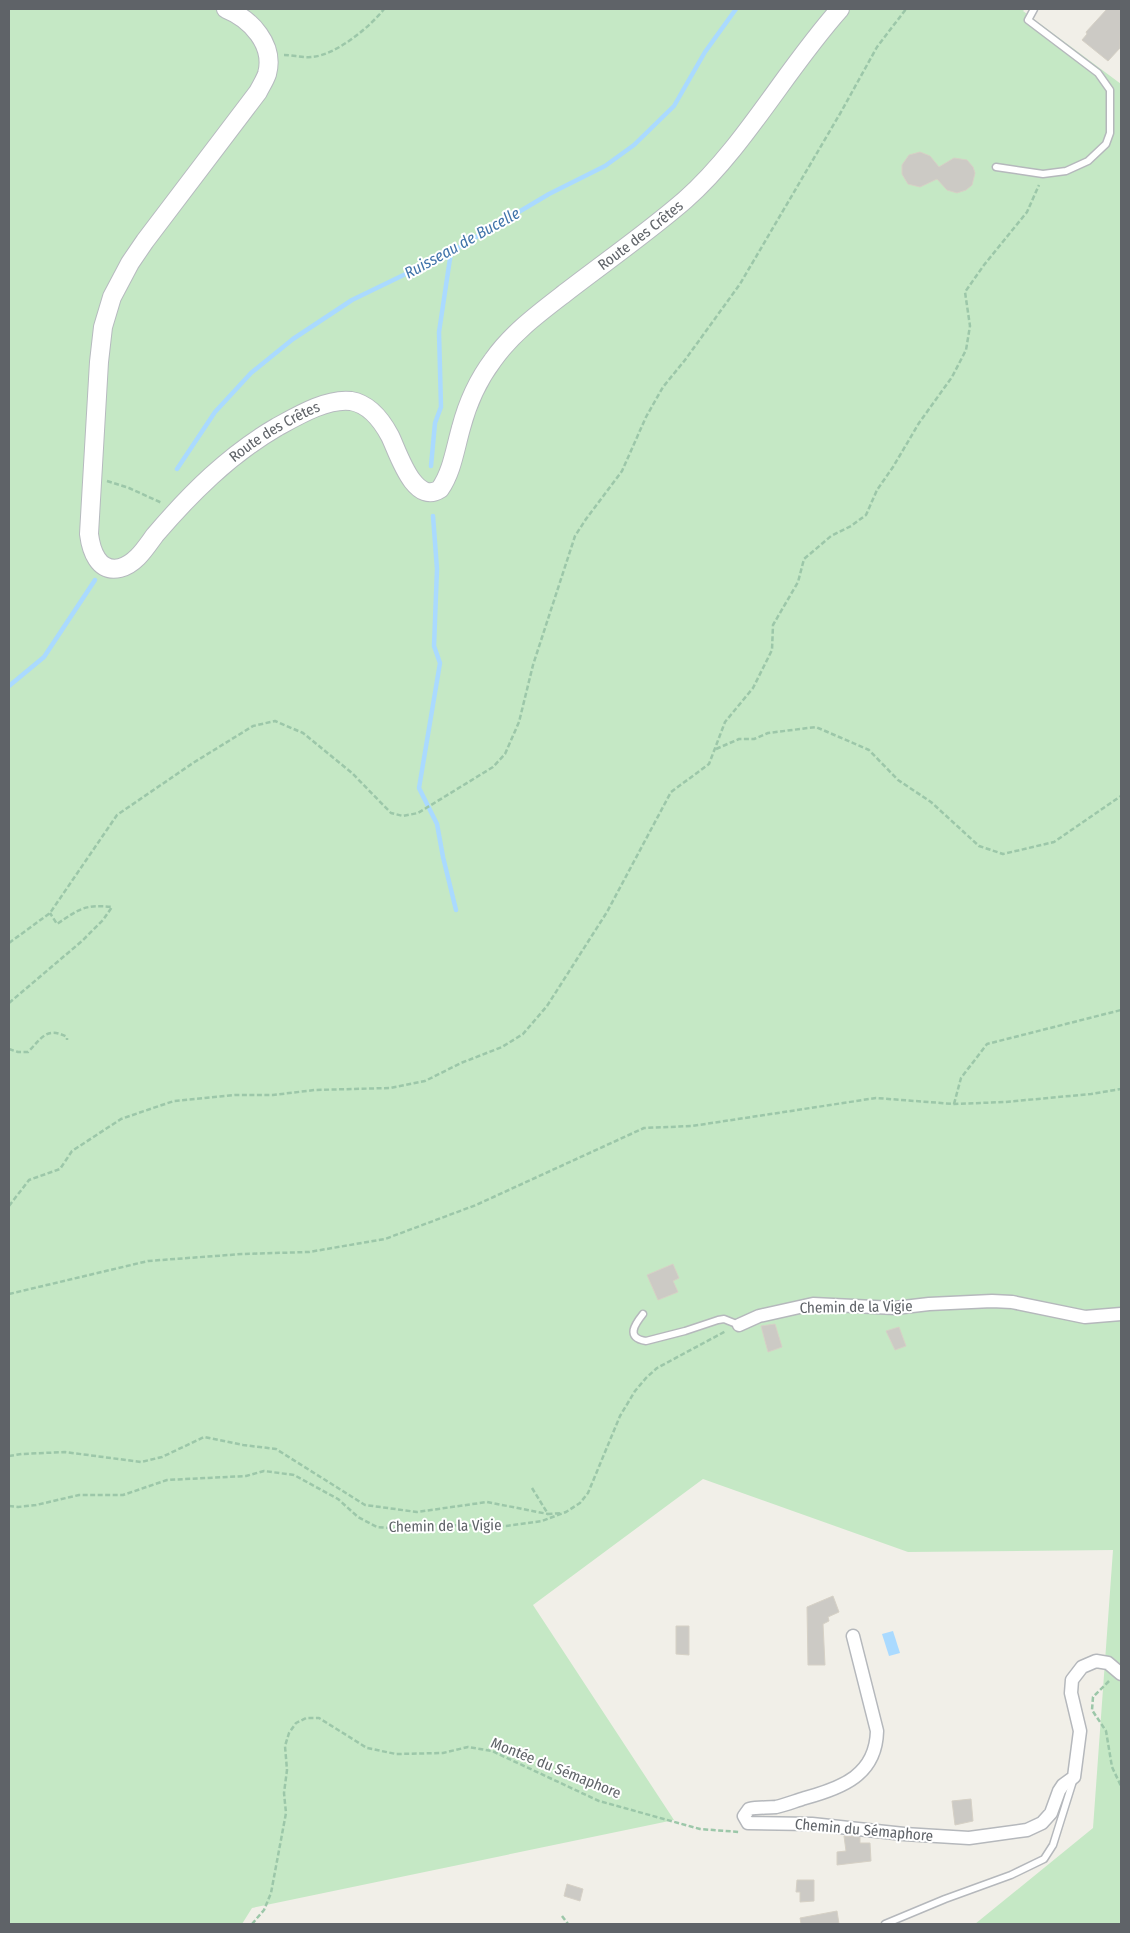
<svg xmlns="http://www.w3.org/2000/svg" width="1130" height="1933" font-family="'Fira Sans Condensed',sans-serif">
<rect width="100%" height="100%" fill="#f1efe8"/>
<!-- green -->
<polygon fill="#c5e8c5" points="9,9 1025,9 1023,11 1121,84 1121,1924 975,1924 1093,1828 1113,1550 908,1552 703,1479 533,1605 674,1820 252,1908 242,1924 9,1924"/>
<!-- water -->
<polygon fill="#aadaff" points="893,1631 900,1653 889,1656 882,1634"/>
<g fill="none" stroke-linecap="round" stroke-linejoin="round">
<!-- stream -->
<g stroke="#aadaff" stroke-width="4.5">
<polyline points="431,466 435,423 441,407 439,332 451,252"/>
<polyline points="177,469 215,412 251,373 293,339 352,300 451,252 549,194 605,166 634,145 674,106 705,52 736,9"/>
<polyline points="433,516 437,569 434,646 440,663 419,788 437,824 443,857 456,910"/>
<polyline points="9,686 44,657 95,580"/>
</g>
</g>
<!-- building -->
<g fill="#cccac5" stroke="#d6d1c6">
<polygon points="1107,9 1121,9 1120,48 1108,61 1082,40 1087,34 1086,32"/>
<polygon points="920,152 930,156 939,167 954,158 967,160 973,167 975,173 972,185 966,190 957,193 947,190 937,179 920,187 908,184 902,174 902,165 909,155"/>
<polygon points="673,1264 679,1278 673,1281 678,1292 658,1300 647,1275"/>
<polygon points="775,1324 782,1347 768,1352 761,1326"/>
<polygon points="899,1327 906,1346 895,1350 886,1331"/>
<polygon points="833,1596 839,1612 828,1617 829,1621 823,1624 825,1665 808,1665 807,1607"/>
<polygon points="676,1626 689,1626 689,1655 676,1654"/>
<polygon points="971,1799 973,1821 955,1825 952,1801"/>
<polygon points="844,1836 860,1837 860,1843 870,1843 871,1861 837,1865 837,1852 846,1851"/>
<polygon points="797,1880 814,1880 814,1901 800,1902 800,1892 796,1892"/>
<polygon points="567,1884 583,1889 580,1901 564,1896"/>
<polygon points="837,1911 839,1924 801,1924 800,1918"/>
</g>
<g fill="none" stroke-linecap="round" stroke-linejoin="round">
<!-- lane casing -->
<g stroke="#b5b8bc" stroke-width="9">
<g id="lane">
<polyline points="996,167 1043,174 1066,171 1088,161 1106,144 1110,133 1110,90 1098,73 1028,20 1034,9"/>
<path d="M643,1314C635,1324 625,1338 646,1341L685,1331L718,1320L724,1319L739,1325"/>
<polyline points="885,1924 945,1899 1011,1875 1044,1859 1053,1845 1073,1781"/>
</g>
</g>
<!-- street casing -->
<g stroke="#b5b8bc" stroke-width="15">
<g id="street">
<polyline points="739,1325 759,1316 813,1304 895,1308 929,1304 992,1301 1012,1302 1085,1317 1121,1314"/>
<path d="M853,1636L877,1731C876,1775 842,1788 805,1798C795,1801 786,1805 776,1807C767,1808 758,1807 749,1809L744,1816L748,1823L812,1824L904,1834L969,1838L1027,1830L1042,1823L1051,1813L1059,1791L1063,1785L1074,1777L1080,1731L1071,1693L1072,1680L1082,1667L1096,1661L1108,1663L1121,1674"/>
</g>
</g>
<!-- secondary casing -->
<g stroke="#b6babf" stroke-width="20">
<g id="secondary">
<path id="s1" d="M226,9C251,19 275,45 267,74C265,80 261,86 258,92L145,241L130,263L112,297L103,327L99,362L89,534C91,550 98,573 120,568C136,564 146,547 155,535C191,493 229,455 277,427C297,416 327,398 351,401C369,404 382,421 390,436C398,452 414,506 440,489C452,472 455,449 461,428C467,405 478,380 493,360C512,333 539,313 565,293C605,262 647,233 685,200C744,148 786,69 840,9"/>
</g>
</g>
<!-- path -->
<g stroke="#9cc7a9" stroke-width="2.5" stroke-dasharray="5 2.5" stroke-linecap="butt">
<path d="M284,55C293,55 303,58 312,57C336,55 370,27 384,9"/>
<polyline points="107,481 129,488 162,503"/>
<polyline points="716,749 739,739 754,739 768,733 816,727 869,750 898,780 931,802 979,846 1003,854 1054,842 1121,796"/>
<polyline points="9,943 50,913 117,815 193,763 253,726 275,721 303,733 352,773 391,813 403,816 418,813 493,767 505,754 519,722 533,665 575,536 586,519 622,471 646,417 663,387 685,360 740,284 841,112 877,47 906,9"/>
<path d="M9,1003L82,941L103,920L112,907C85,904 79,909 57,924L50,913"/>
<path d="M9,1049L18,1052H28C41,1039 46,1026 67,1037V1040"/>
<polyline points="954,1104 961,1078 987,1044 1121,1010"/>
<polyline points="9,1206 29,1180 60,1169 72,1151 121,1119 153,1108 174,1101 235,1095 273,1095 315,1090 390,1088 425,1081 461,1063 502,1047 523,1034 547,1006 607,912 671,792 709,764 725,722 753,688 772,650 773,625 798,582 804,559 831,536 851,526 866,515 877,490 893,467 919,423 952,377 966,350 970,326 965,292 984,265 1027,212 1039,185"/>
<polyline points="9,1294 148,1261 242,1254 309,1252 385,1239 476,1205 644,1128 692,1126 876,1098 954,1104 1005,1102 1091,1094 1121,1089"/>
<polyline points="9,1456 22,1454 65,1452 141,1462 162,1457 204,1437 243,1445 276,1449 365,1505 417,1512 487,1502 548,1514"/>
<polyline points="532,1488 548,1514 562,1513"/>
<polyline points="9,1506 18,1507 36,1505 79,1495 123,1495 167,1480 246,1476 264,1471 294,1475 338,1499 358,1517 377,1527 400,1529 430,1525 506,1526 542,1521 566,1512 580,1503 588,1493 620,1416 635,1391 646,1378 657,1368 726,1331"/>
<polyline points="1109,1681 1093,1697 1092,1710 1106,1731 1112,1767 1121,1786"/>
<polyline points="562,1916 568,1924"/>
<polyline points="252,1924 264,1910 271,1893 286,1813 284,1793 287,1770 285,1746 289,1733 296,1723 306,1718 319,1718 367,1748 396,1754 443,1753 468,1747 492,1751 599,1801 700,1829 739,1832"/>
</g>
<!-- lane -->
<use href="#lane" stroke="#fff" stroke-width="6"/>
<!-- street -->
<use href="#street" stroke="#fff" stroke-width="12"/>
<!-- secondary -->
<use href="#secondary" stroke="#fff" stroke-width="18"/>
</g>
<g text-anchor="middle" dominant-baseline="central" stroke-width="4" stroke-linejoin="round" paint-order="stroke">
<!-- street labels -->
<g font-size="15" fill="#5f6368" stroke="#fff">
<text stroke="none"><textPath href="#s1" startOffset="1411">Route des Crêtes</textPath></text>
<text stroke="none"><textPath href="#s1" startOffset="856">Route des Crêtes</textPath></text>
<text transform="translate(856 1307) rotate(-1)">Chemin de la Vigie</text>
<text transform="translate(445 1526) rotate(-1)">Chemin de la Vigie</text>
<text transform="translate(556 1768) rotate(22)">Montée du Sémaphore</text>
<text transform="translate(864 1830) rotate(5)">Chemin du Sémaphore</text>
</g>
<!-- water labels -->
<g font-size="16" font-style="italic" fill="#4174aa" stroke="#fff">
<text transform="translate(462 243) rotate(-29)">Ruisseau de Bucelle</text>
</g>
</g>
<!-- border -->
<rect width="1130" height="1933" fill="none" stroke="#5f6368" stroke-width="20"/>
</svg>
